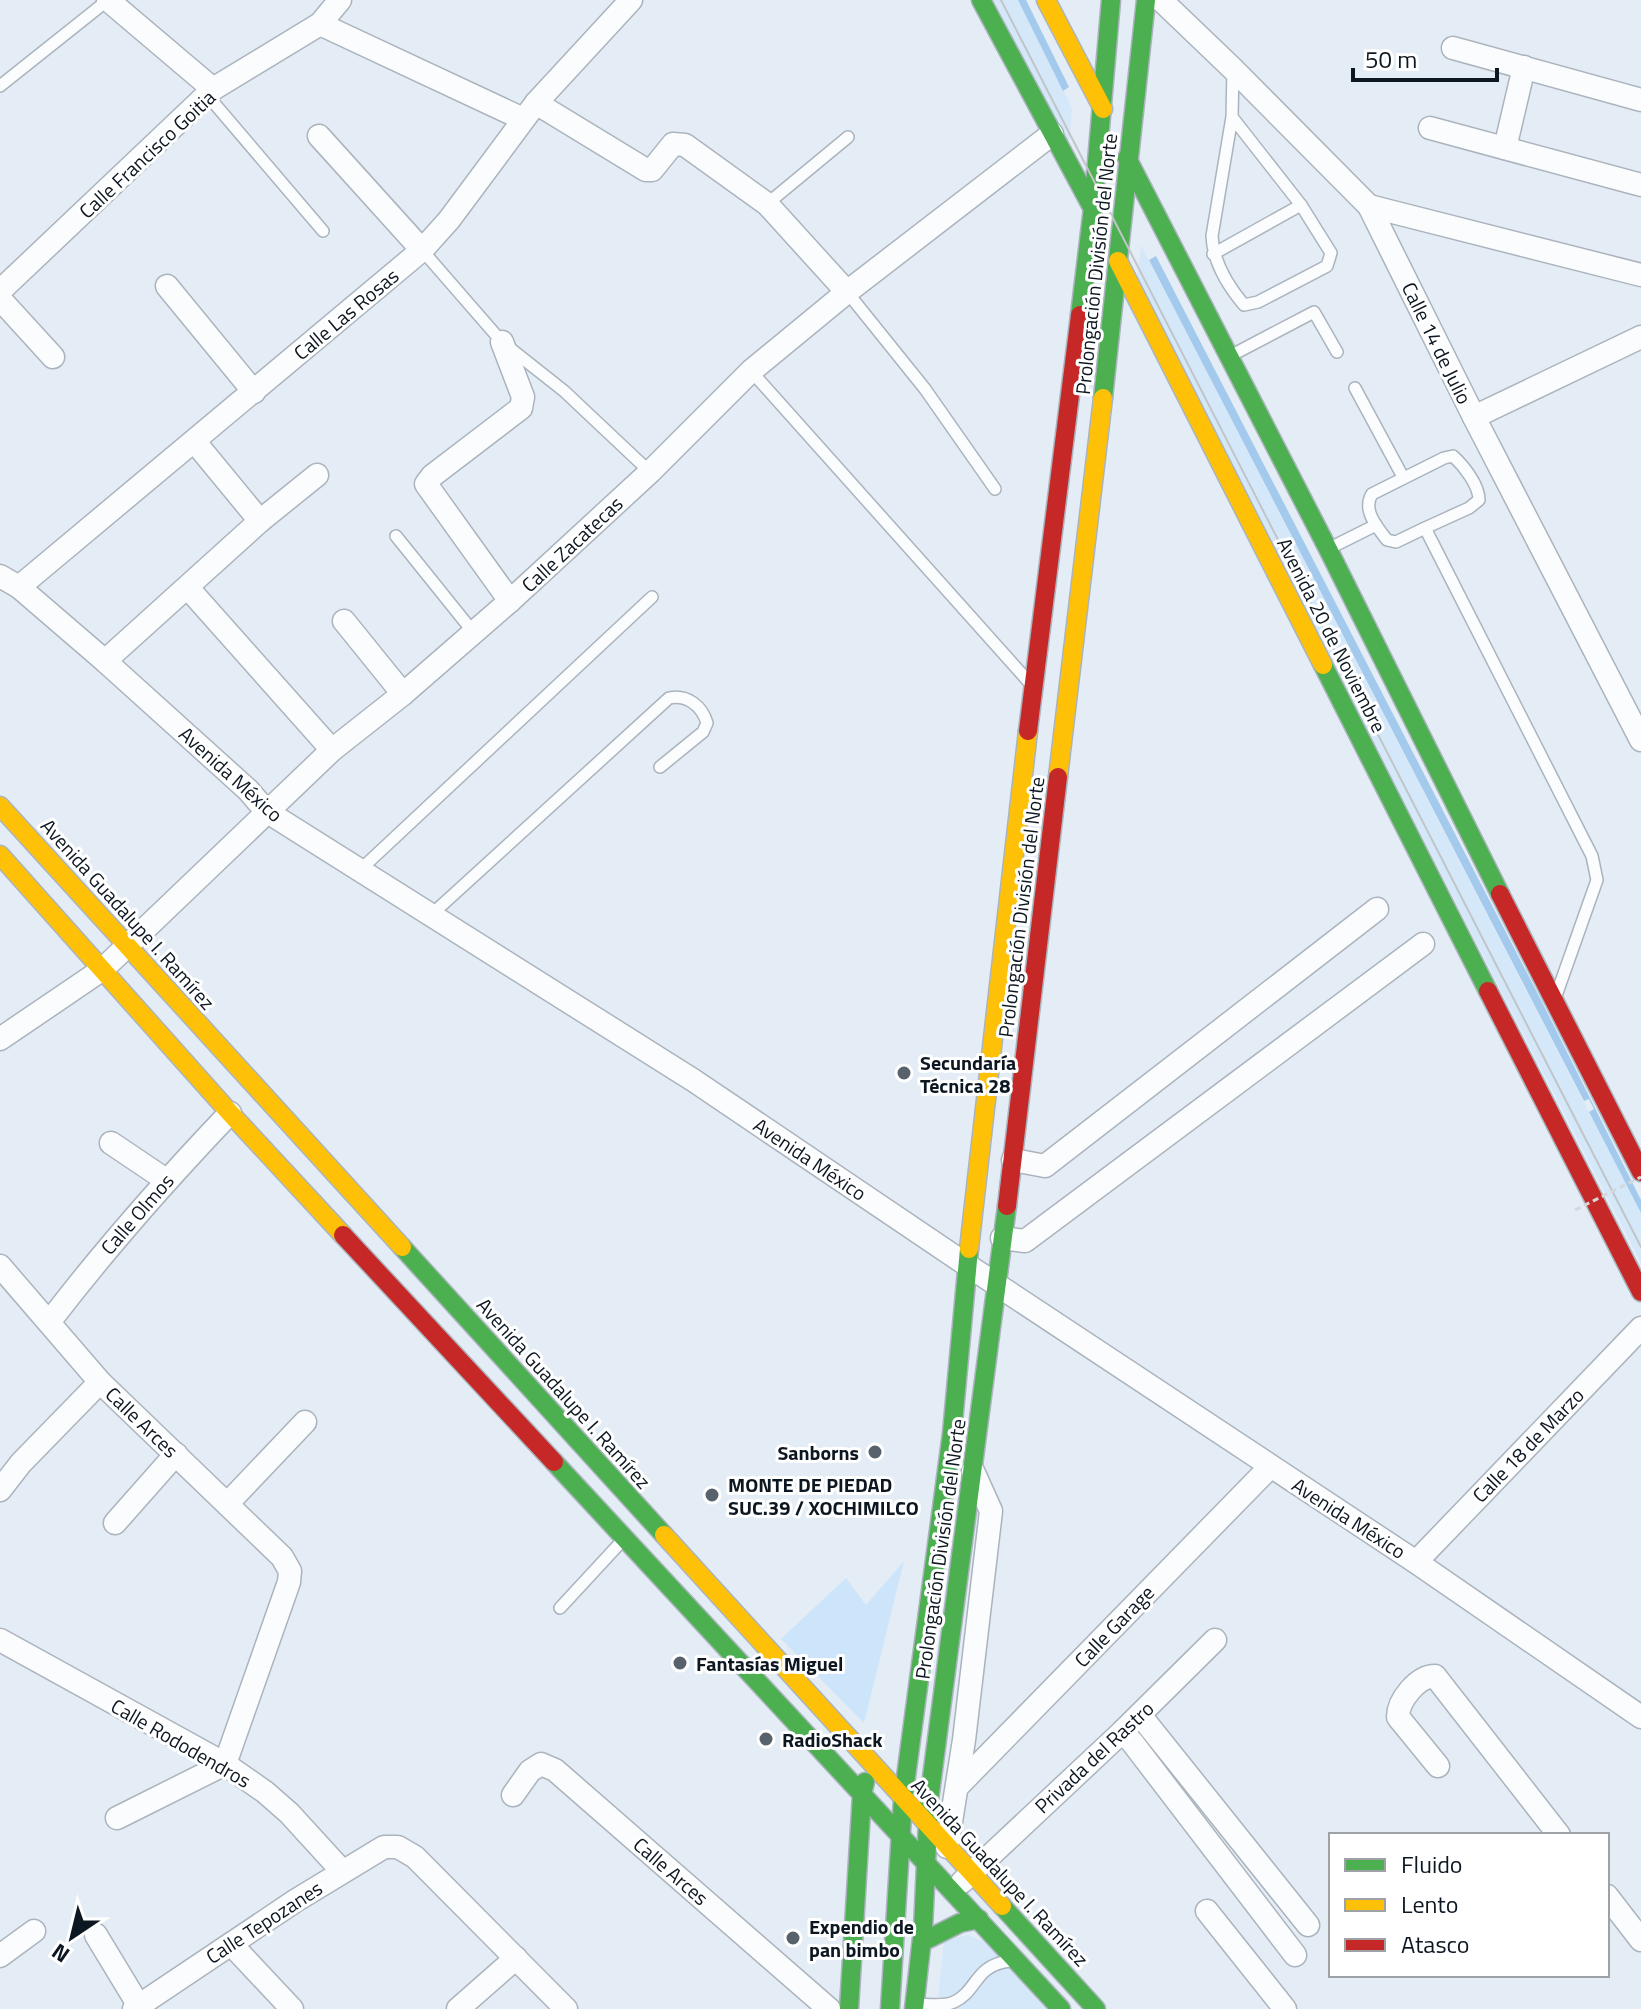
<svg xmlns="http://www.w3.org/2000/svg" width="1641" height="2009" font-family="'Titillium Web',sans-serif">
<rect width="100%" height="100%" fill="#e4edf6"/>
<!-- built -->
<g fill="#d4e8fa">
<polygon points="992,0 1019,0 1072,108 1069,145"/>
<polygon points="1141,245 1641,1213 1641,1263 1137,281"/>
<polygon points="968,1935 989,1944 1046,2009 937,2009 944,1940"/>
</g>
<!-- green -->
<polygon fill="#cde5fa" points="904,1561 864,1723 781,1639 846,1578 866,1605"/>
<!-- forest -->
<g fill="#a3caed">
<polygon points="1018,0 1026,0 1069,87 1063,91"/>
<polygon points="1156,256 1540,998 1641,1200 1641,1213 1589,1112 1594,1109 1589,1099 1584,1101 1149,260"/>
</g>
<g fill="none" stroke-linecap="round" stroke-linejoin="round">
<!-- lane casing -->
<g stroke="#abb4bd" stroke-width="14">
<g id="lane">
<polyline points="0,86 108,0"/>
<polyline points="208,96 323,231"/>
<path d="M1232,117L1301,205L1331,253L1327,266L1258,302L1244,305C1228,286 1213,261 1212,236L1232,117L1233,69"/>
<polyline points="767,204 848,137"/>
<polyline points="422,250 502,342 564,391 650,472"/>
<polyline points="1213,254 1301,205"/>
<polyline points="847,292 925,389 995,489"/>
<polyline points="1232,355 1314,312 1337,352"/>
<polyline points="751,371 1028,681"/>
<polyline points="1355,388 1403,477"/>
<path d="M1425,528L1469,508L1479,500C1479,485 1464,466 1453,456L1444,458L1372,494C1362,510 1377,527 1387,540L1396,542L1425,528L1592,856L1597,880L1557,993"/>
<polyline points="396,536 474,633"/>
<polyline points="1330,548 1376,525"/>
<polyline points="360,870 652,597"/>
<path d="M431,915L669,698C687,694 702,706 707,723L703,732L660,767"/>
<polyline points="560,1608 622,1541"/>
<path d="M915,2004C928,2004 943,2007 954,2002C978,1991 974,1965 1010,1961"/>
</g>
</g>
<!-- street casing -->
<g stroke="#abb4bd" stroke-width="25">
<g id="street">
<polyline points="108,0 213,89"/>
<polyline points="1161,0 1233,69 1369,206 1474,417 1641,740"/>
<polyline points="320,24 523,119"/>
<polyline points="1453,48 1641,100"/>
<polyline points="536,103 646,170 652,170 673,144 685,145 767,204 847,292"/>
<polyline points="1430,128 1641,185"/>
<polyline points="319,136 422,250"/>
<polyline points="1505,148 1524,67"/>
<polyline points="1369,206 1641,275"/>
<polyline points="167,286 254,392"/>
<polyline points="0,291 213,89 320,24 340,0"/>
<polyline points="0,299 53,357"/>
<polyline points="502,342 523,397 521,408 432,476 426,484 510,601"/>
<polyline points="1474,417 1641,337"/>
<polyline points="195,442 260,521"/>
<polyline points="0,576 19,587 105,661 248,790 266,811 693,1080 967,1265 1416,1562 1641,1717"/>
<polyline points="19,587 422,250 449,220 536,103 631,0"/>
<polyline points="188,588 332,750"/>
<polyline points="344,621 403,694"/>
<polyline points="105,661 260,521 317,475"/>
<polyline points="0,1039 103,969 332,750 403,694 510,601 650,472 751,371 847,292 1052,134"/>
<polyline points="111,1143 166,1180"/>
<polyline points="1013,1160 1045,1166 1377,909"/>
<polyline points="1002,1238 1025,1241 1423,944"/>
<polyline points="0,1266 100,1382 282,1557 290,1571 289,1582 225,1764 117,1818"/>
<path d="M50,1321C106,1248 167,1179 230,1113"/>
<polyline points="0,1490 21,1463 100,1382"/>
<polyline points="227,1504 305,1422"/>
<polyline points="115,1523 176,1454"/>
<polyline points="1416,1562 1641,1328"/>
<polyline points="0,1640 225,1764 265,1792 289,1813 342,1871"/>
<polyline points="1140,1715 1308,1925"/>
<polyline points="1122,1732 1132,1742 1295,1955"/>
<path d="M1438,1766L1398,1717C1398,1700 1418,1676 1435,1676L1559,1835"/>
<polyline points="958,1786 1270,1467"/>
<polyline points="513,1795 530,1771 541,1764 555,1770 829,2009"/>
<polyline points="947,1847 964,1740 991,1511 973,1471"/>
<polyline points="962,1882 1122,1732 1215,1640"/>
<polyline points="1607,1896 1641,1940"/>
<polyline points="1207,1911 1285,2009"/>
<polyline points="96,1935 139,2006"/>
<polyline points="231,1944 292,2009"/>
<polyline points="0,1956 34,1931"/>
<polyline points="134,2009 295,1901 384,1847 398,1847 415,1857 566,2009"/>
<polyline points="458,2009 516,1958"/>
</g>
</g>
<!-- fast casing -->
<g stroke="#abb4bd" stroke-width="21">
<g id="fast">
<polyline points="981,0 1093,209"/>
<polyline points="1127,158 1328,549 1500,894"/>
<polyline points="1080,315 1093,208 1111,0"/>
<polyline points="1103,398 1146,0"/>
<polyline points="1323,665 1488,991"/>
<polyline points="402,1247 664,1535"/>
<polyline points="554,1462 1061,2009"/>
<polyline points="1002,1906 1096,2009"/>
<polyline points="922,1942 960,1923 979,1919"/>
<polyline points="849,2009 862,1794 865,1782"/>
<polyline points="890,2009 903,1799 952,1433 969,1249"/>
<polyline points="914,2009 923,1929 929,1800 1007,1206"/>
</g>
</g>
<!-- slow casing -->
<g stroke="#abb4bd" stroke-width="21">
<g id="slow">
<polyline points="1046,0 1103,109"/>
<polyline points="1118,261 1323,665"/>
<polyline points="1058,777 1103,398"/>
<polyline points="0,806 402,1247"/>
<polyline points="0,855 230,1113 343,1235"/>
<polyline points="969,1249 1028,731"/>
<polyline points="664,1535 1002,1906"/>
</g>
</g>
<!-- jam casing -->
<g stroke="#abb4bd" stroke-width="21">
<g id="jam">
<polyline points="1028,731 1080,315"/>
<polyline points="1500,894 1641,1172"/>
<polyline points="1488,991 1641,1292"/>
<polyline points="1007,1206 1058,777"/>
<polyline points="343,1235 554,1462"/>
</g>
</g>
<!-- lane -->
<use href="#lane" stroke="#fbfcfe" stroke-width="11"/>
<!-- street -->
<use href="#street" stroke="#fbfcfe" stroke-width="22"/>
<!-- fast -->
<use href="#fast" stroke="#4caf50" stroke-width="18"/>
<!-- slow -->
<use href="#slow" stroke="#ffc107" stroke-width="18"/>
<!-- jam -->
<use href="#jam" stroke="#c62828" stroke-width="18"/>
<!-- tram -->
<polyline stroke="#c2c5c8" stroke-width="2" points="1001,0 1641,1247"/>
<!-- path-bridge -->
<polyline stroke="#d5d8da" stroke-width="3" stroke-dasharray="6 4" stroke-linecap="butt" points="1575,1210 1641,1177"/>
</g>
<!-- markers -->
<g fill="#58626c" stroke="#fff" stroke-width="3">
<circle cx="904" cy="1073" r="8"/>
<circle cx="875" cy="1452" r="8"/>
<circle cx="712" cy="1495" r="8"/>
<circle cx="680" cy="1663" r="8"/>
<circle cx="766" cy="1739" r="8"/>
<circle cx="793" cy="1938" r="8"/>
</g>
<g text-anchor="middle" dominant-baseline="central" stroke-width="6" stroke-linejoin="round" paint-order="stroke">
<!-- street labels -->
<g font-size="20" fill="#0d1721" stroke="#fff">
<text transform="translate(147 154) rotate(-43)">Calle Francisco Goitia</text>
<text transform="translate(1096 264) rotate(-84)">Prolongación División del Norte</text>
<text transform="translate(346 314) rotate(-40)">Calle Las Rosas</text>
<text transform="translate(1437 343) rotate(64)">Calle 14 de Julio</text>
<text transform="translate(572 544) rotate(-43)">Calle Zacatecas</text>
<text transform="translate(1332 635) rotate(63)">Avenida 20 de Noviembre</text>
<text transform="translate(231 774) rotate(42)">Avenida México</text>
<text transform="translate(1021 907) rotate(-83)">Prolongación División del Norte</text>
<text transform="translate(128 914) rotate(48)">Avenida Guadalupe I. Ramírez</text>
<text transform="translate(810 1159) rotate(34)">Avenida México</text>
<text transform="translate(137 1214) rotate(-49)">Calle Olmos</text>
<text transform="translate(564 1393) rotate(48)">Avenida Guadalupe I. Ramírez</text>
<text transform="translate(142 1422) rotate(44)">Calle Arces</text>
<text transform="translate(1528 1445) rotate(-46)">Calle 18 de Marzo</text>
<text transform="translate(1349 1518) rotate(33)">Avenida México</text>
<text transform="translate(940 1549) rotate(-82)">Prolongación División del Norte</text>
<text transform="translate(1114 1626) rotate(-46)">Calle Garage</text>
<text transform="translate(181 1743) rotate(30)">Calle Rododendros</text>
<text transform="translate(1094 1757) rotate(-43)">Privada del Rastro</text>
<text transform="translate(671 1871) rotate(41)">Calle Arces</text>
<text transform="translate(1000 1872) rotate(47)">Avenida Guadalupe I. Ramírez</text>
<text transform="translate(264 1922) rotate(-33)">Calle Tepozanes</text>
</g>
<!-- poi labels -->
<g font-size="20" font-weight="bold" fill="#0d1721" stroke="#fff" text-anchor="start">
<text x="920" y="1062">Secundaría<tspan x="920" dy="23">Técnica 28</tspan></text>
<text x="859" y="1452" text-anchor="end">Sanborns</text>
<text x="728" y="1484">MONTE DE PIEDAD<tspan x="728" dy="23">SUC.39 / XOCHIMILCO</tspan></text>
<text x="696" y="1663">Fantasías Miguel</text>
<text x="782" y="1739">RadioShack</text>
<text x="809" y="1926">Expendio de<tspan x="809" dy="23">pan bimbo</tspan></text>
</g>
</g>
<!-- legend -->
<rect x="1329" y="1833" width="280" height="144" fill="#ffffff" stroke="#9ea2a6" stroke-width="2"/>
<rect x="1345" y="1859" width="40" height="12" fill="#4caf50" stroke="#9ea2a6" stroke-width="2"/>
<text x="1401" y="1873" font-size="24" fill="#0d1721">Fluido</text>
<rect x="1345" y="1899" width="40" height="12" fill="#ffc107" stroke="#9ea2a6" stroke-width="2"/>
<text x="1401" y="1913" font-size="24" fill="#0d1721">Lento</text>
<rect x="1345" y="1939" width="40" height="12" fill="#c62828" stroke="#9ea2a6" stroke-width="2"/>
<text x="1401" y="1953" font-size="24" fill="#0d1721">Atasco</text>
<!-- north arrow -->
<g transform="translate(72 1937) rotate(215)" stroke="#ffffff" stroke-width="6" paint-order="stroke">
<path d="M0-6L14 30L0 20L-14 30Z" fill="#0d1721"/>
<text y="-12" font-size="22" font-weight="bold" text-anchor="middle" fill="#0d1721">N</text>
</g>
<!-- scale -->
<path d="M1353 68v12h144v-12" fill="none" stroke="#0d1721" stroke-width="4"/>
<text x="1365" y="68" font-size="24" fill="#0d1721" stroke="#ffffff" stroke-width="6" paint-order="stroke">50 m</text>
</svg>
